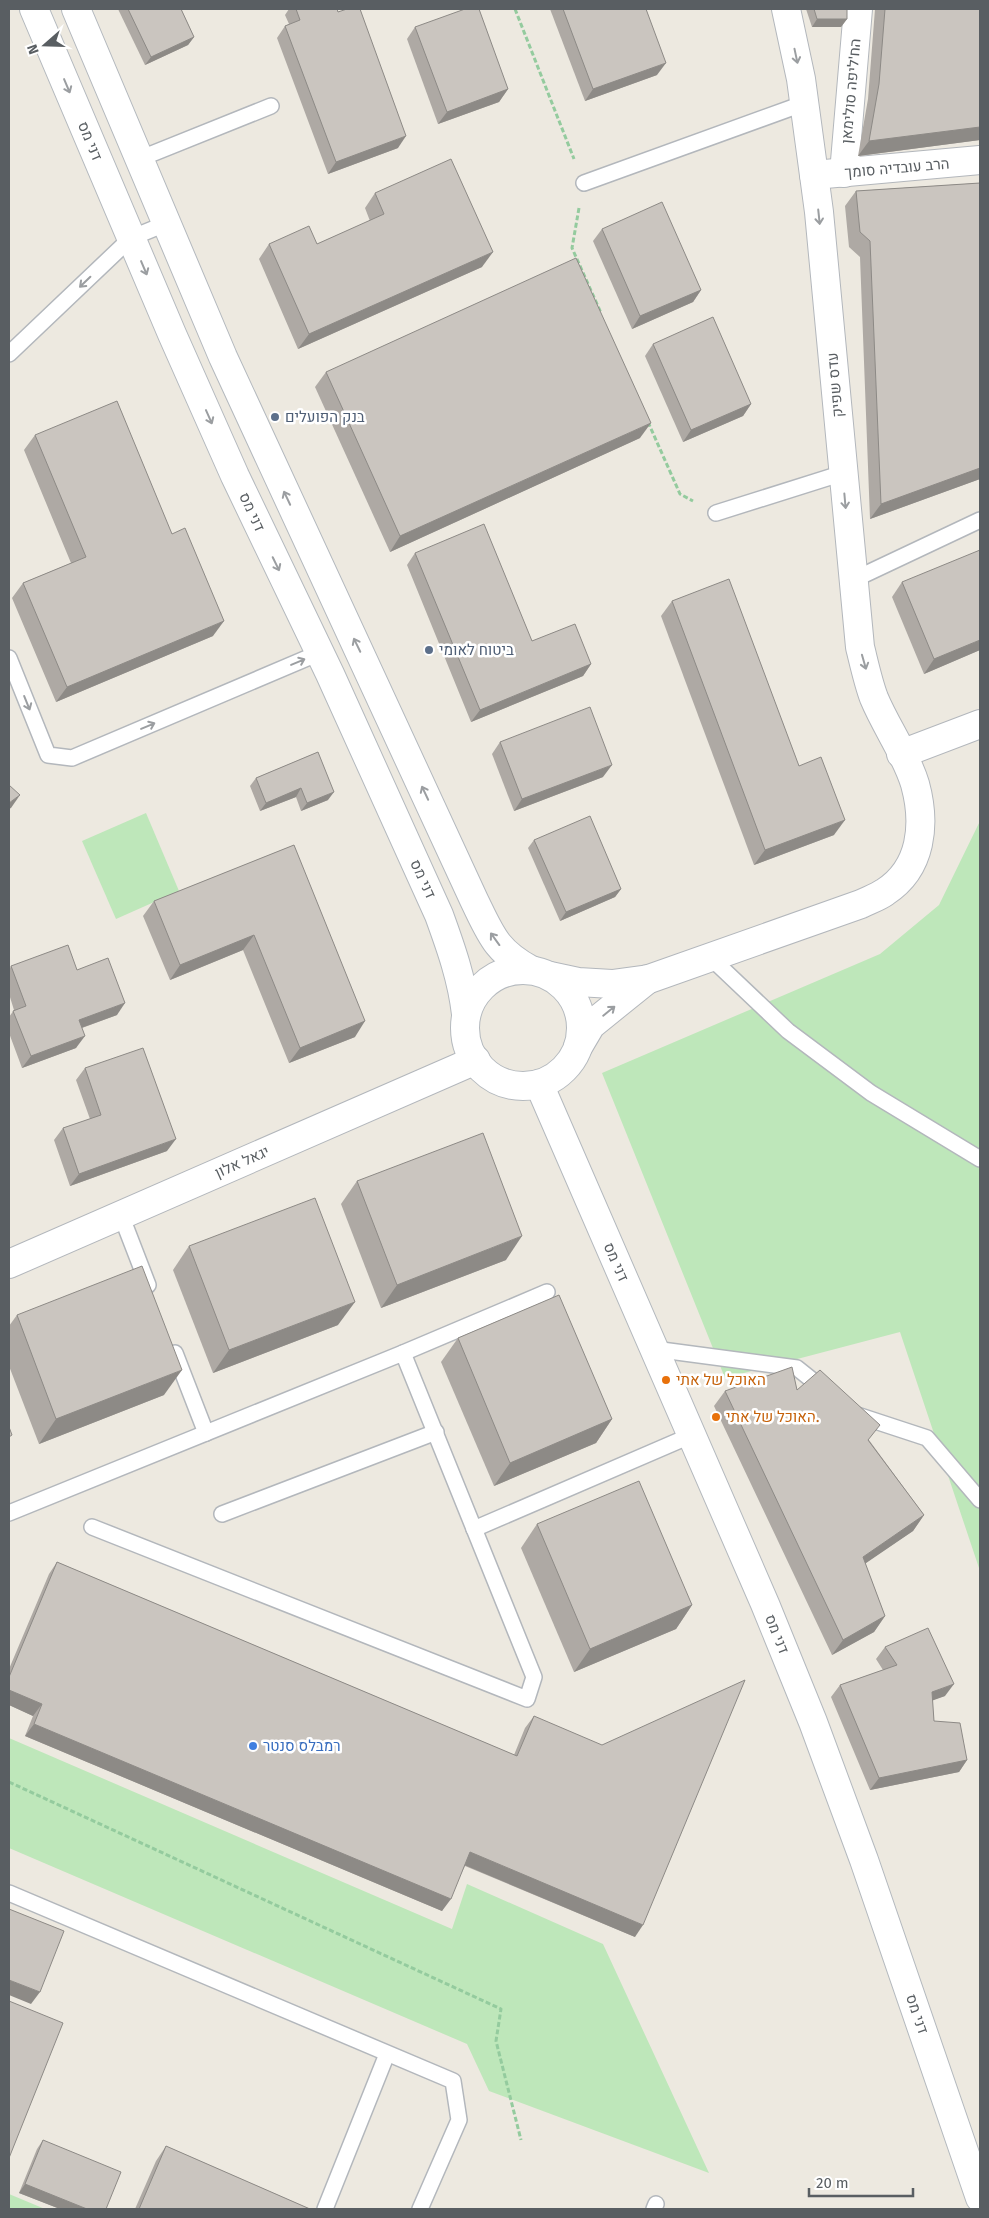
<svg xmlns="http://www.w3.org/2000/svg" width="989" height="2218" font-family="'Fira Sans',Heebo,sans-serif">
<rect width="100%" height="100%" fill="#ede9e0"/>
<!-- green -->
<g fill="#bee7ba">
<polygon points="146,813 179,891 116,919 82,841"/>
<polygon points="980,821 980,1571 900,1332 725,1378 602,1073 880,954 939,905"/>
<polygon points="9,1738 452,1929 467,1884 603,1944 709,2173 489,2091 467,2044 9,1848"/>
<polygon points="9,2194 45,2209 9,2209"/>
</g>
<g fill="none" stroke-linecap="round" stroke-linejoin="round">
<!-- lane casing -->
<g stroke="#b3b7bc" stroke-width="18">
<g id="lane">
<polyline points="139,159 271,106"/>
<polyline points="584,183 805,103"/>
<polyline points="9,354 131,238 165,224"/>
<polyline points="716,513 843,473"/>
<polyline points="853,580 980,520"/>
<polyline points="9,658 48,755 72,758 319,653"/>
<polyline points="710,957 788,1031 871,1093 980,1159"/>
<polyline points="121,1215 148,1285"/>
<polyline points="654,1349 797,1368 827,1392"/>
<polyline points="175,1353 206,1433"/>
<polyline points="403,1353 547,1292"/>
<polyline points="857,1415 927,1438 980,1500"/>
<polyline points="9,1513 403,1353 534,1677 527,1699 92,1527"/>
<polyline points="222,1514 436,1432"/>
<polyline points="474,1529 692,1435"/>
<polyline points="9,1893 453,2081 459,2120 420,2209"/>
<polyline points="325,2209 387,2054"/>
<polyline points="654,2209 656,2204"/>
</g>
</g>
<!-- street casing -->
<g stroke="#b3b7bc" stroke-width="30">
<g id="street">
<polyline points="844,173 858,9"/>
<polyline points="814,175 980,160"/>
<polyline points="901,754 980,724"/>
<path d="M550,976L578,982L612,984L649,979L861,904C869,900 878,897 885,892C922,868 926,824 915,784C906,754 886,727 874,698C868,682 864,663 860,647L819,212L801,79L786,9"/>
<polyline points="578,1047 591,1025 648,979"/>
<polyline points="9,1264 476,1060"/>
</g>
</g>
<!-- secondary casing -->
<g stroke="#b4b9be" stroke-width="30">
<g id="secondary">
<path d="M34,9L172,334L235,476L330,674L439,915C451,948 462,979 466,1014"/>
<path d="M76,9L223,357L474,900C491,935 496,951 531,970"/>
<circle cx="523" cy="1028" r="58"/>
<polyline points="539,1084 765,1604 813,1722 864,1860 980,2198"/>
</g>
</g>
<!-- path -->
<g stroke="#94cb9e" stroke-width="3" stroke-dasharray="5 2.5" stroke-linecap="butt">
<polyline points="515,9 574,159"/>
<polyline points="579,208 572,248 601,313"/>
<polyline points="648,422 680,494 693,501"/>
<polyline points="9,1782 501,2009 496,2041 521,2140"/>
</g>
<!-- lane -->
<use href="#lane" stroke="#fff" stroke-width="15"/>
<!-- street -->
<use href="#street" stroke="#fff" stroke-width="28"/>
<!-- secondary -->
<use href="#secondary" stroke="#fff" stroke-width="28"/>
</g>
<!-- wall -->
<g fill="#aea9a4">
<polygon points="118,9 181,9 194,37 188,45 145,65"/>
<polygon points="289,9 337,9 398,148 328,174 277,38 285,26 289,24 285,15"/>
<polygon points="550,9 646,9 657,75 585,101"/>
<polygon points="806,9 847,9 847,19 841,27 812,27"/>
<polygon points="875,9 980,9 980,140 858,156 868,99"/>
<polygon points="415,27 508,89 499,102 438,124 407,39"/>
<polygon points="980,183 980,479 870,519 860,257 849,247 845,206 856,191"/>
<polygon points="375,193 482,267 298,349 259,259 269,244 317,244 370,221 365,208"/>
<polygon points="602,229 701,290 693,302 632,329 593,241"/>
<polygon points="653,344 751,404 743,416 683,442 645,356"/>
<polygon points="326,372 640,438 390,552 315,387"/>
<polygon points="35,435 213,636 56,702 12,598 23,583 71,563 24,450"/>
<polygon points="415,553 532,641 591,664 583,676 471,722 407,565"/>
<polygon points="902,582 980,650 924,674 892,597"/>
<polygon points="672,601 799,766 834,835 754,865 661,616"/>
<polygon points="500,742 603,777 514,811 492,754"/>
<polygon points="318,752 328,800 301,811 296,797 260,811 250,786 256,778"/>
<polygon points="534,840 621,889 615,897 560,921 528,848"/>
<polygon points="294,845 355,1037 289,1063 243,950 170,980 143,916 154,901"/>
<polygon points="11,966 77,970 117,1015 82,1028 76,1048 22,1068 9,1033 9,1017 14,1010 9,994 9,970"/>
<polygon points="85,1068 167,1151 70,1186 54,1140 63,1128 90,1119 76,1080"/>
<polygon points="357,1181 506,1260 381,1308 341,1204"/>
<polygon points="189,1246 338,1325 213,1373 173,1270"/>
<polygon points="17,1315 164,1395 39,1444 9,1366 9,1326"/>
<polygon points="458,1338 612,1419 596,1443 494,1486 441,1362"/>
<polygon points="797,1390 869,1440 924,1515 913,1531 865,1563 885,1616 874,1632 832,1655 714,1406 725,1391"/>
<polygon points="537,1524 692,1605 676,1629 574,1672 521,1548"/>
<polygon points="57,1562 514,1755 525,1728 534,1716 635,1937 465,1866 442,1911 25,1736 33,1716 9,1705 9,1669 49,1574"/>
<polygon points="885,1647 945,1696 932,1700 934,1721 967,1760 959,1772 870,1790 831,1697 840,1685 883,1670 876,1659"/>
<polygon points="43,2140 106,2209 60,2209 19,2193 37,2149"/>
<polygon points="166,2146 310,2209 135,2209 156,2161"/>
</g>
<!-- shaded-wall -->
<g fill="#8d8a86">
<polygon points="817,19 847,19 841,27 812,27"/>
<polygon points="194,37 188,45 145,65 151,57"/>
<polygon points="666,63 657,75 585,101 593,89"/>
<polygon points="508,89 499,102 438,124 447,112"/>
<polygon points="980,127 980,140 858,156 869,141"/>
<polygon points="406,136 398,148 328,174 336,162"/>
<polygon points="493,252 482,267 298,349 309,334"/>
<polygon points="701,290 693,302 632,329 640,316"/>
<polygon points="751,404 743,416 683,442 691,430"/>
<polygon points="651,423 640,438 390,552 400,536"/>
<polygon points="980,468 980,479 870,519 881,504"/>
<polygon points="224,621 213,636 56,702 67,687"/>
<polygon points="980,640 980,650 924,674 934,659"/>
<polygon points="591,664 583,676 471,722 480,710"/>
<polygon points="612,765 603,777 514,811 522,799"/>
<polygon points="301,788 296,797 260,811 266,803"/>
<polygon points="334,792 328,800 301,811 307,803"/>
<polygon points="20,795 11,808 9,809 9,803"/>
<polygon points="845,820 834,835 754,865 765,850"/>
<polygon points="621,889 615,897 560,921 566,912"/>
<polygon points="254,935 243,950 170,980 180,965"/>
<polygon points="125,1003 117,1015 70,1032 79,1020"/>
<polygon points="365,1021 355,1037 289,1063 300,1048"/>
<polygon points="85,1036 76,1048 22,1068 31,1056"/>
<polygon points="176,1139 167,1151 70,1186 79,1174"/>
<polygon points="522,1236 506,1260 381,1308 397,1285"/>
<polygon points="355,1302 338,1325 213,1373 229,1350"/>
<polygon points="182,1370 164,1395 39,1444 56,1419"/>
<polygon points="612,1419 596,1443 494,1486 510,1463"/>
<polygon points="924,1515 913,1531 853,1572 863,1557"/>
<polygon points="692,1605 676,1629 574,1672 590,1649"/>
<polygon points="885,1616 874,1632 832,1655 843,1640"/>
<polygon points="954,1684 945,1696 923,1704 932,1692"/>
<polygon points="9,1690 42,1704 33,1716 9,1705"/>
<polygon points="34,1724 451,1899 442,1911 25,1736"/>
<polygon points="967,1760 959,1772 870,1790 879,1778"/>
<polygon points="470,1852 643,1925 635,1937 462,1864"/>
<polygon points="9,1980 40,1992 31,2004 9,1995"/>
<polygon points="25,2184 87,2209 60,2209 19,2193"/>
</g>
<!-- building -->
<g fill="#cac5bf" stroke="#8d8a86">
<polygon points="128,9 181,9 194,37 151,57"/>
<polygon points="296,9 337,9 338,12 347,9 360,9 406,136 336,162 285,26 300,20"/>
<polygon points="465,9 479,9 508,89 447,112 415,27"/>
<polygon points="563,9 646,9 666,63 593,89"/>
<polygon points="814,9 847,9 847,19 817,19"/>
<polygon points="885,9 980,9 980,127 869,141 879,84"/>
<polygon points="451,159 493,252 309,334 269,244 309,226 317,244 384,214 375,193"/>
<polygon points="980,183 980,468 881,504 870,241 860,232 856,191"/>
<polygon points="662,202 701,290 640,316 602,229"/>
<polygon points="576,258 651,423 400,536 326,372"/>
<polygon points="713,317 751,404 691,430 653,344"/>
<polygon points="117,401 172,534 185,528 224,621 67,687 23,583 86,557 35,435"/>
<polygon points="484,524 532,641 575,624 591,664 480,710 415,553"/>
<polygon points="980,550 980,640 934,659 902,582"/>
<polygon points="729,579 799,766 821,757 845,820 765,850 672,601"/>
<polygon points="590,707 612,765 522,799 500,742"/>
<polygon points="318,752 334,792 307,803 301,788 266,803 256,778"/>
<polygon points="9,785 20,795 9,803"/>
<polygon points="590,816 621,889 566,912 534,840"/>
<polygon points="294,845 365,1021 300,1048 254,935 180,965 154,901"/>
<polygon points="68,945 77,970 108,958 125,1003 79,1020 85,1036 31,1056 13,1011 26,1006 11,966"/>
<polygon points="143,1048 176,1139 79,1174 63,1128 101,1115 85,1068"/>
<polygon points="483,1133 522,1236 397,1285 357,1181"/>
<polygon points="315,1198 355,1302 229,1350 189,1246"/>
<polygon points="142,1266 182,1370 56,1419 17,1315"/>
<polygon points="559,1295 612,1419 510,1463 458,1338"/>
<polygon points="792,1367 797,1390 820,1370 880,1425 868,1440 924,1515 863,1557 885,1616 843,1640 725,1391"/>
<polygon points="9,1427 12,1435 9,1437"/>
<polygon points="639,1481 692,1605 590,1649 537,1524"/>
<polygon points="57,1562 517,1756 534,1716 602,1745 745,1680 643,1925 470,1852 451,1899 34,1724 42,1704 9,1690 9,1677"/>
<polygon points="928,1628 954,1684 932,1692 934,1721 960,1723 967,1760 879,1778 840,1685 897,1665 885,1647"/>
<polygon points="9,1909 64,1931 40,1992 9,1980"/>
<polygon points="9,2001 63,2023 9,2158"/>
<polygon points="43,2140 121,2172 106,2209 87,2209 25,2184"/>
<polygon points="166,2146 310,2209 139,2209"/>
</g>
<!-- one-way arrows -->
<defs><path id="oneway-shaft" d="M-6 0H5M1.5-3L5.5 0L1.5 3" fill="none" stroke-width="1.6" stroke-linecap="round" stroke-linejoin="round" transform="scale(1.25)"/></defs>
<g stroke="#9b9ea1">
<use href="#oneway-shaft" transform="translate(796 56) rotate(78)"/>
<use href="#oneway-shaft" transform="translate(67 86) rotate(67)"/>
<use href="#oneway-shaft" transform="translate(819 217) rotate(84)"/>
<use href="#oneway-shaft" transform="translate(144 268) rotate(67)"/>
<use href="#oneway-shaft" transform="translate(85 282) rotate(136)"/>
<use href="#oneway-shaft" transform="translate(209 417) rotate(66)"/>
<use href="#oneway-shaft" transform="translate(287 498) rotate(-115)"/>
<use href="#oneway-shaft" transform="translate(845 501) rotate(85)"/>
<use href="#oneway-shaft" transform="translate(276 564) rotate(64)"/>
<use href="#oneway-shaft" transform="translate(357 645) rotate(-116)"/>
<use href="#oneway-shaft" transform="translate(298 662) rotate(-23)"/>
<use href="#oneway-shaft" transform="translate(864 662) rotate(74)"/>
<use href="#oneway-shaft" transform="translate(27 703) rotate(68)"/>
<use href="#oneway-shaft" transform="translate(148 726) rotate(-23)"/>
<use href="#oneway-shaft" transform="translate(425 793) rotate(-115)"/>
<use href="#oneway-shaft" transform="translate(495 939) rotate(-126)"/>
<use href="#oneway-shaft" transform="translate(609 1011) rotate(-39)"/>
</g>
<!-- markers -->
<g fill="#5c6f8a" stroke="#fff" stroke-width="2">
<circle cx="275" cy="417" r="5"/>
<circle cx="429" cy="650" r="5"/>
</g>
<g fill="#e8710a" stroke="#fff" stroke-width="2">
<circle cx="666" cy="1380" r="5"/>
<circle cx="716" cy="1417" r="5"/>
</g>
<circle fill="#3f7fe0" stroke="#fff" stroke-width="2" cx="253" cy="1746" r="5"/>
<g text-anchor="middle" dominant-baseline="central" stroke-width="5" stroke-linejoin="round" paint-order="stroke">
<!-- street labels -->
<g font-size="15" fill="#595e62" stroke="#fff">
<text transform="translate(851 91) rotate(-85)">הח'ליפה סולימאן</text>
<text transform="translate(90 141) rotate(67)">דני מס</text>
<text transform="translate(897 168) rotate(-5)">הרב עובדיה סומך</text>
<text transform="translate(835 385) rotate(-95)">עדס שפיק</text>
<text transform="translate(252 512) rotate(65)">דני מס</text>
<text transform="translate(423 879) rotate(65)">דני מס</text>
<text transform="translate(242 1162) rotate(-24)">יגאל אלון</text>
<text transform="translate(616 1262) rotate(66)">דני מס</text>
<text transform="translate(777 1634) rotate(68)">דני מס</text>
<text transform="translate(917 2014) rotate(71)">דני מס</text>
</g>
<!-- service labels -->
<g font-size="15" fill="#4e5e75" stroke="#fff" text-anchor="start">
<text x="285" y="417">בנק הפועלים</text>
<text x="439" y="650">ביטוח לאומי</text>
</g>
<!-- food labels -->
<g font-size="15" fill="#c56008" stroke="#fff" text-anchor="start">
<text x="676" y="1380">האוכל של אתי</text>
<text x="726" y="1417">האוכל של אתי.</text>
</g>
<!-- shop labels -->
<g font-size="15" fill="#366cbe" stroke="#fff" text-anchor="start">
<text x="263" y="1746">רמבלס סנטר</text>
</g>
</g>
<!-- border -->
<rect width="989" height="2218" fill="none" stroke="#595e62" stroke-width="20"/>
<!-- north arrow -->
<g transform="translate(45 45) rotate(250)" stroke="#ffffff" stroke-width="4" paint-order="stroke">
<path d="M0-4L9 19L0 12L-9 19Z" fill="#595e62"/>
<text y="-8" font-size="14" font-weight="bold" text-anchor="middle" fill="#595e62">N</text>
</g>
<!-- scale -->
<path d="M809 2188v8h104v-8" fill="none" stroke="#595e62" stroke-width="2.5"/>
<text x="816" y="2188" font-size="15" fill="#595e62" stroke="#ffffff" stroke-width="4" paint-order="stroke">20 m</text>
</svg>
